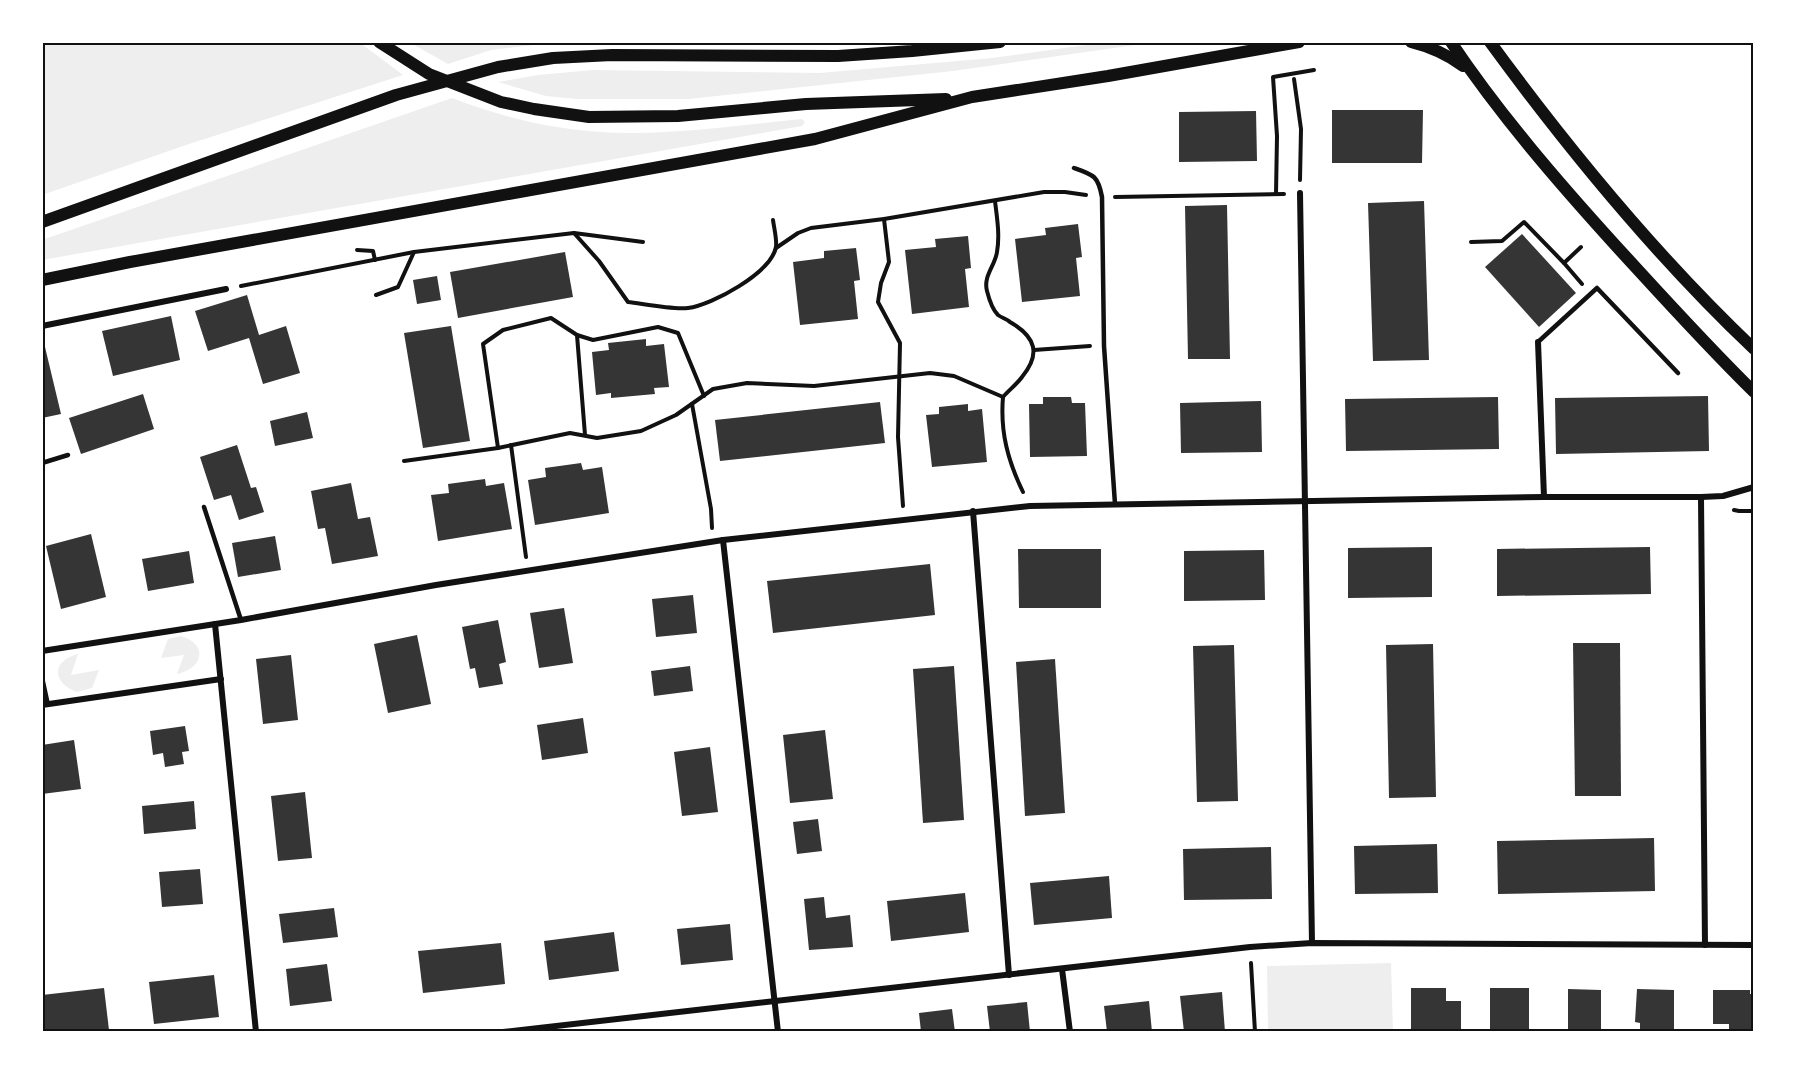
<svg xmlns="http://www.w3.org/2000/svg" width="1796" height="1074" font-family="Bitter,serif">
<rect width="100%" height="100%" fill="#fff"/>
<!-- green -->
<g fill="#eee">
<polygon points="42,42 359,42 403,75 186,145 42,195"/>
<polygon points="409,42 559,42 491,50 448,64"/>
<polygon points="1108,42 1156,42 953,71 688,99 577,99 546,96 498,82 538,75 593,70 820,73 992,58"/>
<path d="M452,98C486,111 520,121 557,127C637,141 721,127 802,119L805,122L802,126L42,260V240Z"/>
<path d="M181,636C208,644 204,668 177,674L184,655L161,658L168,639Z"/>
<path d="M78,654L71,675L99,670L92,688L77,692C52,683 51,661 78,654Z"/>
<polygon points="1391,963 1393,1032 1268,1032 1267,966"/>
</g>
<!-- building -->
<g fill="#353535">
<polygon points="1332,110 1423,110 1422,163 1332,163"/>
<polygon points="1256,111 1257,161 1179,162 1179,112"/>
<polygon points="1424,201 1429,360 1373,361 1368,203"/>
<polygon points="1227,205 1230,359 1188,359 1185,206"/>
<polygon points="1078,224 1082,257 1076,258 1080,296 1022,302 1015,239 1046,235 1045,228"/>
<polygon points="1522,234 1576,293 1539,327 1485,267"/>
<polygon points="968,236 971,268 965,269 969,307 912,314 905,250 936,247 935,239"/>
<polygon points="856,248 860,280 854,281 858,319 800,325 793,262 824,258 824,251"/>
<polygon points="565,252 573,297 458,318 450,272"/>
<polygon points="437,276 441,300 417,304 413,280"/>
<polygon points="247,295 259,335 286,326 300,373 263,384 249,338 208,351 195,311"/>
<polygon points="171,316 180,360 113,376 102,331"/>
<polygon points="451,326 470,441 423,448 404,333"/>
<polygon points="646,339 646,346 664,344 669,387 654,388 655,394 611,398 611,393 596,395 592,352 609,350 608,343"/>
<polygon points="42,347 45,347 61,414 42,418"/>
<polygon points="143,394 154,429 81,454 69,418"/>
<polygon points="1708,396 1709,451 1556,454 1555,398"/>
<polygon points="1043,397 1071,397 1072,403 1085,403 1087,456 1030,457 1029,404 1043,404"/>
<polygon points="1498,397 1499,449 1346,451 1345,399"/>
<polygon points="1261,401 1262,452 1181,453 1180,403"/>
<polygon points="880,402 885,443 720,461 715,420"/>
<polygon points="968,404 968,411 982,409 987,462 932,467 926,415 939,414 939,407"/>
<polygon points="307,412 313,438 275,446 270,421"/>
<polygon points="237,445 251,488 256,487 264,512 239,520 231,495 214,500 200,457"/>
<polygon points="581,463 583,470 602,467 609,513 535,525 528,480 546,477 545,468"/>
<polygon points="485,479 486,486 504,483 512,529 438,541 431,495 449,493 448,484"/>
<polygon points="351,483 358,519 370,517 378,556 332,564 325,528 318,529 311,491"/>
<polygon points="91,534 106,597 61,609 46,546"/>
<polygon points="275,536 281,570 238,577 232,543"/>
<polygon points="1432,547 1432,597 1348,598 1348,548"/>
<polygon points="1650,547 1651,594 1497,596 1497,549"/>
<polygon points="1018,549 1101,549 1101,608 1019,608"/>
<polygon points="1264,550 1265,600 1184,601 1184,551"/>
<polygon points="189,551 194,583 148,591 142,559"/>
<polygon points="930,564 935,615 773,633 767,581"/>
<polygon points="693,595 697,633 656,637 652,599"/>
<polygon points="564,608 573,663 539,668 530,613"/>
<polygon points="498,620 506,662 499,664 503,684 479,688 475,668 470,669 462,627"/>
<polygon points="417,635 431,704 388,713 374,644"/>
<polygon points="1573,643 1620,643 1621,796 1575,796"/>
<polygon points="1433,644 1436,797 1389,798 1386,645"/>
<polygon points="1234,645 1238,801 1197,802 1193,646"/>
<polygon points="291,655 298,720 263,724 256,659"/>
<polygon points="1055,659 1065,813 1025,816 1016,662"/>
<polygon points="690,666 693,691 654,696 651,671"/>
<polygon points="954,666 964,820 923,823 913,669"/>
<polygon points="583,718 588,753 542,760 537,725"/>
<polygon points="185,726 189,751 182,752 184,764 165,767 163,753 153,755 150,731"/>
<polygon points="825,730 833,799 790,803 783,735"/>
<polygon points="74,740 81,789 42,794 42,745"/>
<polygon points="710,747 718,812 682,816 674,752"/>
<polygon points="305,792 312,858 278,861 271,796"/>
<polygon points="194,801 196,829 144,834 142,806"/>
<polygon points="818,819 822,851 797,854 793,822"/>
<polygon points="1654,838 1655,891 1498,894 1497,841"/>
<polygon points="1437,844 1438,893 1355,894 1354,846"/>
<polygon points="1271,847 1272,899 1184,900 1183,849"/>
<polygon points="200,869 203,904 162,907 159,872"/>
<polygon points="1109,876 1112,918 1034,925 1030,883"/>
<polygon points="965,893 969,932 891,941 887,901"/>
<polygon points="824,897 826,918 850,915 853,947 809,950 804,899"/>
<polygon points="334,908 338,937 283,943 279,914"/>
<polygon points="730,924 733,960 681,965 677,929"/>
<polygon points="614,932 619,971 549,980 544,941"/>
<polygon points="501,943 505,984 423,993 418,951"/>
<polygon points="327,964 332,1001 290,1006 286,969"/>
<polygon points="214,975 219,1017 154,1024 149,982"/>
<polygon points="104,988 109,1030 42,1032 42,995"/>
<polygon points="1411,988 1446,988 1446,1001 1461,1001 1461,1031 1411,1032"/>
<rect x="1490" y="988" width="39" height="44"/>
<polygon points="1568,989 1601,990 1601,1032 1568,1032"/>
<polygon points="1637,989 1674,990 1674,1032 1640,1032 1640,1023 1635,1022"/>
<polygon points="1713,990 1750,990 1750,994 1754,994 1754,1032 1729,1032 1729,1024 1713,1024"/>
<polygon points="1222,992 1225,1032 1184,1032 1180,996"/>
<polygon points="1149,1001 1152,1032 1107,1032 1104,1006"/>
<polygon points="1027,1002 1030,1032 990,1032 987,1006"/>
<polygon points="952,1009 955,1032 921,1032 919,1013"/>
</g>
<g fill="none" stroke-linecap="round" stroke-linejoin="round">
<!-- path -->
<g stroke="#111" stroke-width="4">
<polyline points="1294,79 1301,129 1300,180"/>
<polyline points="1276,194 1277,136 1273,77 1314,70"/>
<polyline points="1115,197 1284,194"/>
<path d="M995,201C997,218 1000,235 997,252C995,266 983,276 987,291C989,299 992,309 998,315C1002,318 1007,319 1010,322C1036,337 1041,354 1022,377C1017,384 1009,390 1003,397C1000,432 1008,461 1023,492"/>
<polyline points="884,219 889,262 881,283 878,302 900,343 898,437 903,506"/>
<path d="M574,233L599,261L628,302C644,304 673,310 688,308C712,305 771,273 776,247C777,239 774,228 773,220"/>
<polyline points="1471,242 1502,241 1524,222 1564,263"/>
<polyline points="1581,247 1564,263 1582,284"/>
<polyline points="776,248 798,233 811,228 884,219 1044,192 1065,192 1086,195"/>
<polyline points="357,250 373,251 375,260"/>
<polyline points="241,286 414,252 574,233 643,242"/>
<polyline points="376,295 398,287 414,252"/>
<polyline points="577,335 585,435"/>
<polyline points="1034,350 1090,346"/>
<polyline points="692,404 711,509 712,528"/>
<polyline points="511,445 526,557"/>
<polyline points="498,448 483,344 503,330 551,318 577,335 593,340 658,327 678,333 704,396"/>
<polyline points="404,461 498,448 570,433 597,438 641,431 676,415 713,389 747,383 814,386 930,373 954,376 1003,397"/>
<polyline points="1734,510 1739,511 1754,511"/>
<polyline points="1251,963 1255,1032"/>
</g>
<!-- service -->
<g stroke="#111" stroke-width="4.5">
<path d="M1074,168C1094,175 1098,176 1102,197L1104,346L1115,504"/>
<polyline points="1538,342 1597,288 1678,373"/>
<polyline points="42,463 68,455"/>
<polyline points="204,507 241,620"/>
</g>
<!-- minor -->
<g stroke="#111" stroke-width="6">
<polyline points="1300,193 1312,943"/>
<polyline points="42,326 226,289"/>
<polyline points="1538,342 1544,497"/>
<polyline points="1701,497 1705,945"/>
<polyline points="973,511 1009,975"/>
<polyline points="723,540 778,1032"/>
<polyline points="215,624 256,1032"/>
<polyline points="42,651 241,620 436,585 723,540 1030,506 1544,497 1701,497 1723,496 1754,487"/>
<polyline points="42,681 47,704"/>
<polyline points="42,705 221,679"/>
<polyline points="1062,969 1070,1032"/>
<polyline points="503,1032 1250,947 1312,943 1754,945"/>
</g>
<!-- secondary -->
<g stroke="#111" stroke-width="12">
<polyline points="379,42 429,74 501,102 534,109 589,117 678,116 806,104 946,99"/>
<path d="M1411,42C1431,47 1447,54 1463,66"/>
<path d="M1451,42C1500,115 1558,182 1617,247C1662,296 1706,345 1754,392"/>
<path d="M1490,42C1569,150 1657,257 1754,349"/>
<polyline points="42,222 396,95 498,67 553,58 612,55 838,56 912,51 1000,42"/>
<polyline points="42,280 130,262 815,139 972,97 1108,76 1299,42"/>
</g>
</g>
<!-- border -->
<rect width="1796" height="1074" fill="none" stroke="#ffffff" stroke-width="87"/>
<rect x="44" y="44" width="1708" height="986" fill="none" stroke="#111" stroke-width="2"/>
</svg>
